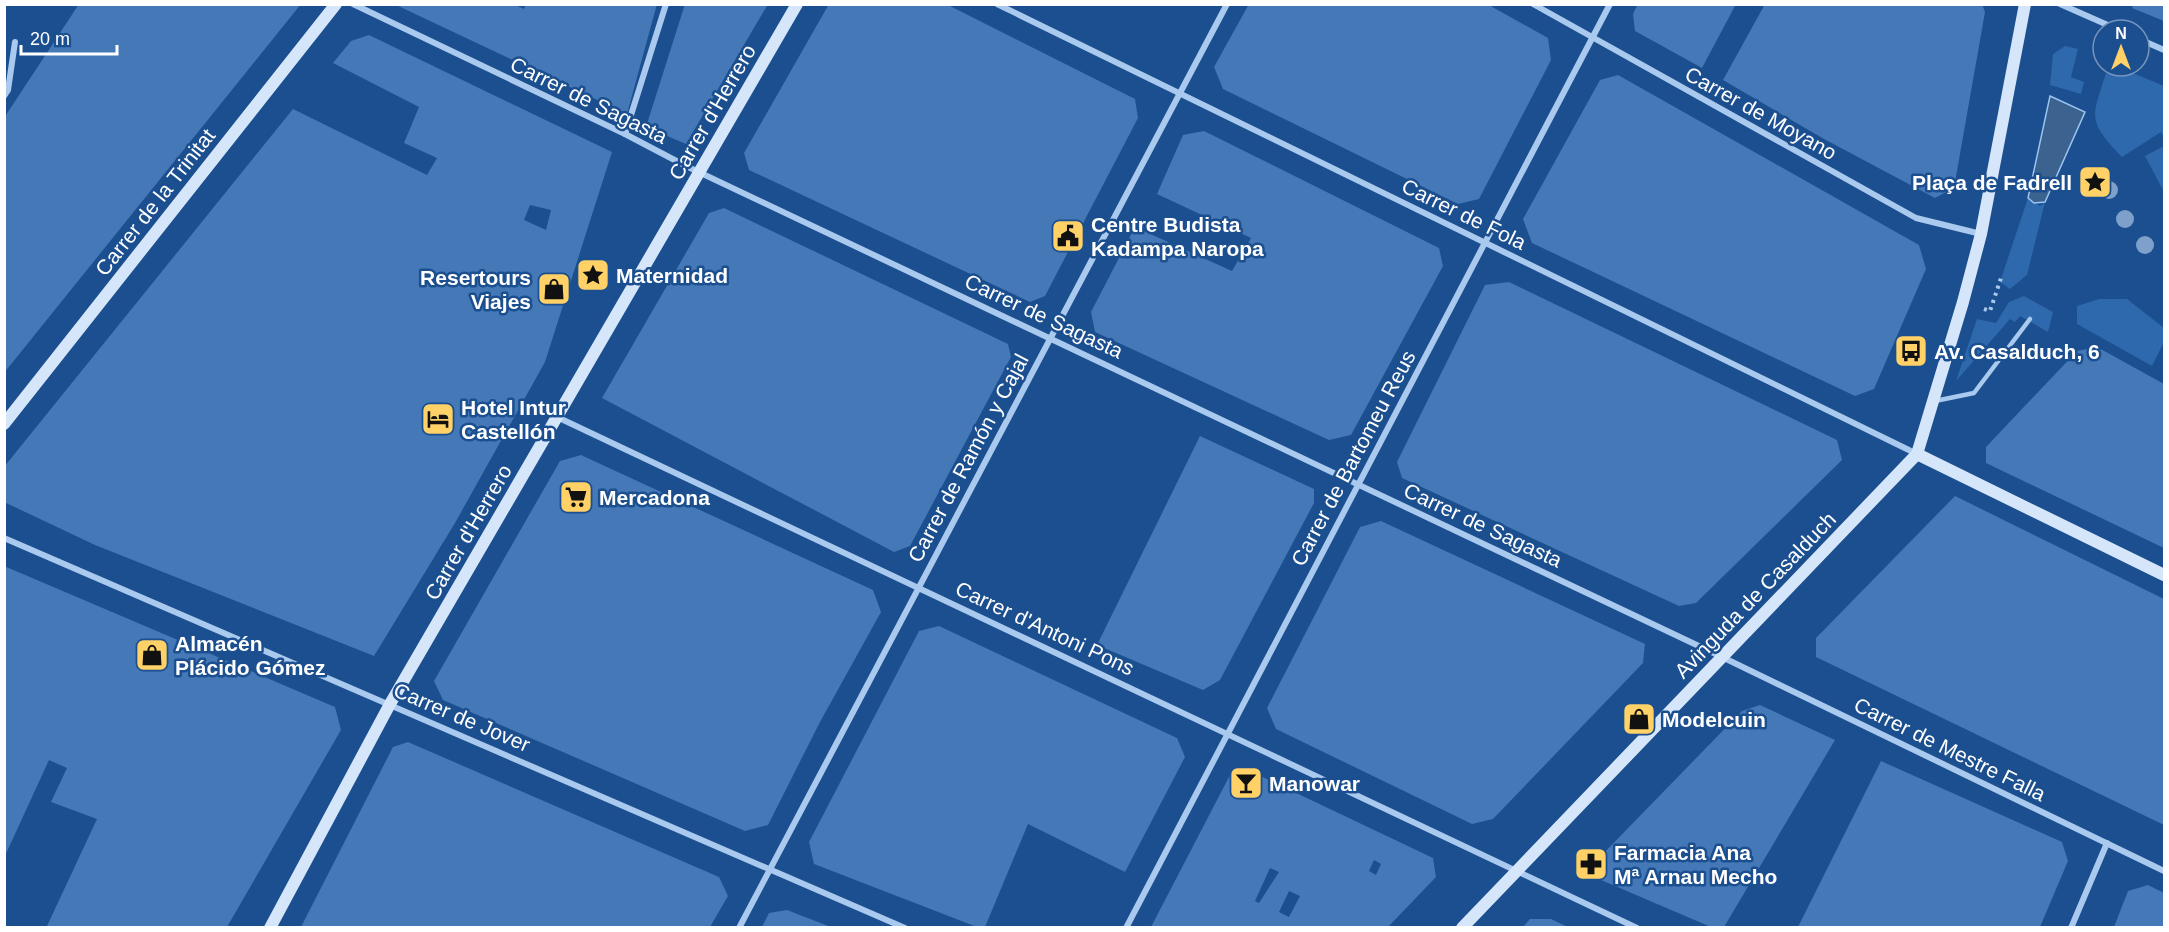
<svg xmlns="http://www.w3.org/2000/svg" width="2169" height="932" font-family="Arial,sans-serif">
<rect width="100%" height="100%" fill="#1b4f8f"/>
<!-- green -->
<g fill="#2e69ad">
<polygon points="2065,46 2078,49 2071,77 2084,82 2081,94 2050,85 2053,54"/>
<path d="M2116,66L2164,86V137L2161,132L2122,157C2086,119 2092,118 2107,70Z"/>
<polygon points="2164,146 2164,192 2145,156"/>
<polygon points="2028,198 2040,206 2045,202 2027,275 2010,289 2000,282"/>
<polygon points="2024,296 2053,312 2048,332 2020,316 2015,322 2010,319 1956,381 1977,319 1996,323 2009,302"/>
<polygon points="2099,299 2127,299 2164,328 2164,342 2152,366 2077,324 2077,306"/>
</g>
<!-- water -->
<polygon fill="#3c6290" stroke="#9cc4f0" stroke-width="1.5" points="2050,96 2085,112 2045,202 2034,203 2028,198"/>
<!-- building -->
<g fill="#4478b7" fill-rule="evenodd">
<polygon points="79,4 301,4 4,373 4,118"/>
<polygon points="394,4 513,4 524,9 526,4 657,4 627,114"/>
<polygon points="685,4 768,4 686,144 646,127"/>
<polygon points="829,4 946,4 1135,99 1138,118 1045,296 1030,302 749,170 744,153"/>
<polygon points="1249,4 1487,4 1548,38 1551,60 1479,199 1458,204 1223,89 1214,67"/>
<polygon points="1638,4 1736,4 1702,68 1635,31 1633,14"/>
<polygon points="1765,4 1982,4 1985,12 1954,188 1935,198 1824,139 1723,80"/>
<polygon points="2134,4 2164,4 2164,21 2132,8"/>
<path d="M369,35L612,152L545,362L455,523L374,656L95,545L4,502V467L293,109L427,175L437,158L404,143L419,107L333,63L351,41ZM530,205L551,210L546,230L524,220Z"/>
<polygon points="1618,75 1919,245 1926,269 1874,389 1855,396 1532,243 1523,219 1600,80"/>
<polygon points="1204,131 1439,248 1443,266 1351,435 1329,440 1095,332 1091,312 1135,227 1232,271 1251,238 1157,194 1183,135"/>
<polygon points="724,208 1008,344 1011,357 910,546 894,552 602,398 709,213"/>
<polygon points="1509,282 1837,440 1842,460 1696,603 1679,606 1402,478 1397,462 1485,285"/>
<polygon points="2097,347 2164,384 2164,548 1986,463 1986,447 2077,351"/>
<polygon points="1200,436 1314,489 1314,503 1220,680 1203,690 1097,645"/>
<polygon points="581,455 873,590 881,612 820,722 768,825 745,831 443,700 434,681 560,461"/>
<polygon points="1955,496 2164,599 2164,825 1816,657 1816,638"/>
<polygon points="1381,521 1645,644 1643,663 1493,819 1472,824 1276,729 1267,708 1360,527"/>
<polygon points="4,566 335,707 341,730 227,927 47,926 97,819 51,802 67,768 49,760 4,858"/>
<polygon points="939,626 1177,738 1185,757 1125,872 1028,824 985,927 977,927 814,864 809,842 919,631"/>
<polygon points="1760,705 1835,740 1724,927 1711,927 1601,880 1597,860 1742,711"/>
<polygon points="408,742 719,877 728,896 710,927 301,927 393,747"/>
<polygon points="1881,761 2062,842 2068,861 2040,927 1798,927"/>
<path d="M1248,770L1433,858L1436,877L1388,927H1151L1230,775ZM1374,860L1381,864L1376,875L1369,871ZM1270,868L1279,872L1259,903L1255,901ZM1289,891L1300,896L1289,917L1279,912Z"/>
<polygon points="2148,885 2164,893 2164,927 2114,927 2128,891"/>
<polygon points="787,910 831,927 762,927 769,913"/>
<polygon points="1530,919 1551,919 1568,927 1523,927"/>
</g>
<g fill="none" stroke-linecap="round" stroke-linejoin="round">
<!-- path -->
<polyline stroke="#a9c9ee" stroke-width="4" stroke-dasharray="3 4.5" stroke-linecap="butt" points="1984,309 1990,311 2001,278"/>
<!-- lane -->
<polyline stroke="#a9c9ee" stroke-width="4.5" points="1935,401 1974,393 2030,319"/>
<!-- street -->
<g stroke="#a9c9ee" stroke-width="6">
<polyline points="353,4 625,134 686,166 1722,657 2164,871"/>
<polyline points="997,4 1917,454"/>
<polyline points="1533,4 1916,218 1981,234"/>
<polyline points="2060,4 2119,30"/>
<polyline points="2139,39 2164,50"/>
<polyline points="4,96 8,90 15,42"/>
<polyline points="625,134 666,4"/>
<polyline points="557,417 1637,928"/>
<polyline points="4,538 905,928"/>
<polyline points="739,928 1227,4"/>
<polyline points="1126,928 1610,4"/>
<polyline points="2071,928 2107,843"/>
</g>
<!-- secondary -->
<g stroke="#d6e6fa" stroke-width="12">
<polyline points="4,424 336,4"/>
<polyline points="1917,454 2164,575"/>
<polyline points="270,928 390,704 797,4"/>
<polyline points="1462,928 1917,454 1963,302 1981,234 2025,4"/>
</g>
</g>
<!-- trees -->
<g fill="#7ea0ca">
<circle cx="2109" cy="190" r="9"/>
<circle cx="2125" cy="219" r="9"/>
<circle cx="2145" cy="245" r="9"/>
</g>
<!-- icons -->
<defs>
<g id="sight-square" transform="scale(1.725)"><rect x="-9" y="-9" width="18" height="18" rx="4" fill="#ffd166" stroke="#1b4f8f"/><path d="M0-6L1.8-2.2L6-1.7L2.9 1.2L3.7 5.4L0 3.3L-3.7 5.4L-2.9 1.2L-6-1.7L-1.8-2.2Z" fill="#111"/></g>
<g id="civic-square" transform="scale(1.725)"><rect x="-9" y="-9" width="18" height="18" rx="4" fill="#ffd166" stroke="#1b4f8f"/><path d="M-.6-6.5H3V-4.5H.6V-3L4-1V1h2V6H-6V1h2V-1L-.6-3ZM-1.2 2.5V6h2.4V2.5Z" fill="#111"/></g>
<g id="shop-square" transform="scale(1.725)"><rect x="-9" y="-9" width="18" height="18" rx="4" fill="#ffd166" stroke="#1b4f8f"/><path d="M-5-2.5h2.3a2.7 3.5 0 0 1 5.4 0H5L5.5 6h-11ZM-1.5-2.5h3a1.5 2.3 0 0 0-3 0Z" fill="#111"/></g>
<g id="bus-square" transform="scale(1.725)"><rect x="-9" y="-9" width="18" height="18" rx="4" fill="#ffd166" stroke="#1b4f8f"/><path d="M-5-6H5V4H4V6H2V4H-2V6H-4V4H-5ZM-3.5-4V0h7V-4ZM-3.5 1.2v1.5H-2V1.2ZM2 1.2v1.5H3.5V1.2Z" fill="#111"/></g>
<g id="hotel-square" transform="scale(1.725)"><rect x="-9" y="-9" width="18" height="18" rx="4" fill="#ffd166" stroke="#1b4f8f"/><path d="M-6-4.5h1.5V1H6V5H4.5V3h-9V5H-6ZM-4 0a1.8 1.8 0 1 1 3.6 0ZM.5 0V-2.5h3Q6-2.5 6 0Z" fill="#111"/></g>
<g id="supermarket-square" transform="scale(1.725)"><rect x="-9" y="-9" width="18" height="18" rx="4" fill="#ffd166" stroke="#1b4f8f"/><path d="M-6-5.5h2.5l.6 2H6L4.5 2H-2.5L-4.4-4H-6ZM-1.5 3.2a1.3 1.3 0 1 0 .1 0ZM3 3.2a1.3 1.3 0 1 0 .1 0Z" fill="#111"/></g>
<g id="bar-square" transform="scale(1.725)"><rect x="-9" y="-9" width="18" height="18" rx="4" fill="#ffd166" stroke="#1b4f8f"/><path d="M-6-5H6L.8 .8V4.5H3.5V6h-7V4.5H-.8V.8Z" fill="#111"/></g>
<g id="pharmacy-square" transform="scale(1.725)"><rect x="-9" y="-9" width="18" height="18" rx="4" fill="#ffd166" stroke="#1b4f8f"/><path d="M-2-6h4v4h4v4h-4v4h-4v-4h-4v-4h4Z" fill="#111"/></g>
</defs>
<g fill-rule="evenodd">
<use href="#sight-square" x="2095" y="182"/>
<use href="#civic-square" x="1068" y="236"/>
<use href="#sight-square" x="593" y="275"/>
<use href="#shop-square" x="554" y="289"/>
<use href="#bus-square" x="1911" y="351"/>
<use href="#hotel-square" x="438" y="419"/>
<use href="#supermarket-square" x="576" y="497"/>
<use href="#shop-square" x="152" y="655"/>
<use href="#shop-square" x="1639" y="719"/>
<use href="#bar-square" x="1246" y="783"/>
<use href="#pharmacy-square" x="1591" y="864"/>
</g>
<g text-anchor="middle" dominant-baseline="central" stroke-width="5" stroke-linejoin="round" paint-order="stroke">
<!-- street labels -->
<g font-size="21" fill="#fff" stroke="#1b4f8f">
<text transform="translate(589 100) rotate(26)">Carrer de Sagasta</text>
<text transform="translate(712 112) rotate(-60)">Carrer d'Herrero</text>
<text transform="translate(1761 113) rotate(29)">Carrer de Moyano</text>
<text transform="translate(155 202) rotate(-52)">Carrer de la Trinitat</text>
<text transform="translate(1464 214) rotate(26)">Carrer de Fola</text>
<text transform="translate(1044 316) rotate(25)">Carrer de Sagasta</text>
<text transform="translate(968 458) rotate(-62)">Carrer de Ramón y Cajal</text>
<text transform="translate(1353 458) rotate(-62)">Carrer de Bartomeu Reus</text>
<text transform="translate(1483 525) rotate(25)">Carrer de Sagasta</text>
<text transform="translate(468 532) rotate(-60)">Carrer d'Herrero</text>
<text transform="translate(1755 595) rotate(-46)">Avinguda de Casalduch</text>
<text transform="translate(1045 628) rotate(25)">Carrer d'Antoni Pons</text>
<text transform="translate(462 717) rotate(23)">Carrer de Jover</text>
<text transform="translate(1950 749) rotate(26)">Carrer de Mestre Falla</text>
</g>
<!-- poi labels -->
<g font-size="21" font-weight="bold" fill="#fff" stroke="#1b4f8f" text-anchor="start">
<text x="2072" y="182" text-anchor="end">Plaça de Fadrell</text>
<text x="1091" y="224">Centre Budista<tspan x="1091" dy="24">Kadampa Naropa</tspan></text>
<text x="616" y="275">Maternidad</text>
<text x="531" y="277" text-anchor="end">Resertours<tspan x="531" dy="24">Viajes</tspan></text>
<text x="1934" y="351">Av. Casalduch, 6</text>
<text x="461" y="407">Hotel Intur<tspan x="461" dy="24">Castellón</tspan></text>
<text x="599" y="497">Mercadona</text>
<text x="175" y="643">Almacén<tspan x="175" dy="24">Plácido Gómez</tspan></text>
<text x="1662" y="719">Modelcuin</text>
<text x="1269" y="783">Manowar</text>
<text x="1614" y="852">Farmacia Ana<tspan x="1614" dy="24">Mª Arnau Mecho</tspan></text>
</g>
</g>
<!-- border -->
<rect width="2169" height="932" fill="none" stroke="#ffffff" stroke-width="12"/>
<!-- north arrow -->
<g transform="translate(2121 48)"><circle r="28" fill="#1b4f8f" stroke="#7695bc" stroke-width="1.5"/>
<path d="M0-4.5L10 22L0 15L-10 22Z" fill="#ffd166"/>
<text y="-9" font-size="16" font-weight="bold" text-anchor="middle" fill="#ffffff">N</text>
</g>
<!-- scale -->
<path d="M21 45v9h96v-9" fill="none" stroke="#ffffff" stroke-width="3"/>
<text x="30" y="45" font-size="18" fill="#ffffff" stroke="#1b4f8f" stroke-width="4.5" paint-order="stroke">20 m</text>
</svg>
